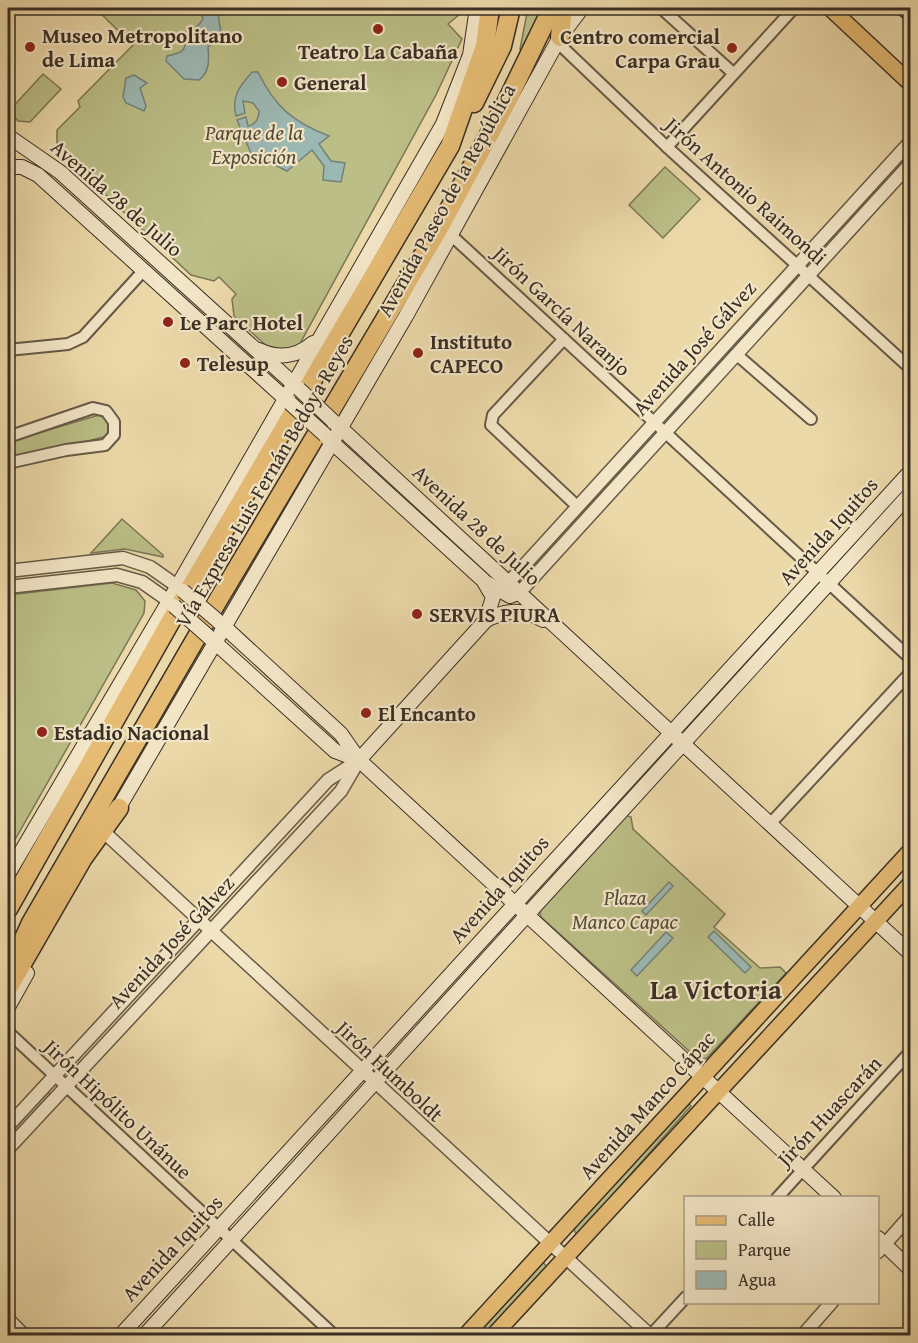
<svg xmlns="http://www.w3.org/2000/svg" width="918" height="1343" font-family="'Gentium Book Plus',serif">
<rect width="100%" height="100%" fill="#ecd9a9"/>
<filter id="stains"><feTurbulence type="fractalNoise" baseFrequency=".00333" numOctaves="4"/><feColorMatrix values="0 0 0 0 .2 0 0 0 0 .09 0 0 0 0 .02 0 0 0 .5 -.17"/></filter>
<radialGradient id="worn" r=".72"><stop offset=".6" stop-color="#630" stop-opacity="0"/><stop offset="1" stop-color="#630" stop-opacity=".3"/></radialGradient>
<!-- green -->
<g fill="#bbbe86" stroke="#7a7656" stroke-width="1.5">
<polygon points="95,8 467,8 448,24 462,39 436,95 297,349 273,352 234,316 232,299 236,294 219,277 214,281 191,275 111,200 57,145 57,130 80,107 78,101 133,45"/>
<polygon points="528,8 542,8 523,53 520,49"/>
<polygon points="43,74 61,89 30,122 18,121 9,111"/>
<polygon points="665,167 700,199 663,238 629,205"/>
<polygon points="791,280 795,283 671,419 668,415"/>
<polygon points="99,415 108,420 110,428 107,436 8,462 8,442"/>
<polygon points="646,439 650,442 529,574 526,570"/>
<polygon points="317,443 323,448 227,615 221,609"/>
<polygon points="122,519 163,555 163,557 125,549 91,553"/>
<polygon points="112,583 136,590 145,601 144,613 8,852 8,595"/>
<polygon points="197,649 204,656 145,751 122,782"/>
<polygon points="625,815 631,817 633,829 725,914 714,927 760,968 780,967 786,973 707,1058 699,1060 541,917 539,909"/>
<polygon points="47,1091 51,1095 8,1143 8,1135"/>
<polygon points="686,1101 691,1106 577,1235 574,1230 580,1220"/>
<polygon points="542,1261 547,1267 483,1335 473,1336"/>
</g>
<!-- water -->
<g fill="#9cb8b3" stroke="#74817a" stroke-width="1.5">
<path d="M205,8H220C215,17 223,27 220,38L208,47C209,59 210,72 199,80L184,79L166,61L167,56C194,50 179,47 190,33C194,27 201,25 203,18L199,12Z"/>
<path d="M252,72H258C275,107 293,122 329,136L319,144L331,161L345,163L341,182L323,180L324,166L312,150L287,171L269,162L255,163L237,120L246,117L248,126C256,124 259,119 259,111L253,103L243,101L245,113L236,116C231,96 240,86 252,72Z"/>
<polygon points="134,75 147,83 140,88 146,106 144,111 126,103 123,97 126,78"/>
<polygon points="669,882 673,886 646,915 642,911"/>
<polygon points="714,931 751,967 745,973 708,937"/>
<polygon points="666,932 673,938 637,976 631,970"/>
</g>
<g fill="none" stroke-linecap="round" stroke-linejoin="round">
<!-- minor casing -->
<g stroke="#665946" stroke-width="14">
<g id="minor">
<polyline points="661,8 733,73"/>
<polyline points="557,42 667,147 910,368"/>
<polyline points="667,147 794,8"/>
<polyline points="452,236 910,658"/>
<polyline points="564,339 493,415 491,425 577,506"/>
<polyline points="8,350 68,344 83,337 144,270"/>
<polyline points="736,354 811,419"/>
<polyline points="8,437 93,408 106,411 114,422 114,435 105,445 66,450 8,463"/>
<polyline points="770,824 910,673"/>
<polyline points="8,1032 335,1336"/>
<polyline points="777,1198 910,1052"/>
<polyline points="650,1336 686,1297"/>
</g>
</g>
<!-- tertiary casing -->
<g stroke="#665946" stroke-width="15">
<g id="tertiary">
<polyline points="8,571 123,558 150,567 177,586"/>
<polyline points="509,582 910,142"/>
<polyline points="8,587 117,575 142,582 169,601"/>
<polyline points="520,592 910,164"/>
<polyline points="105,833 651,1336"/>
<polyline points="8,1126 328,780 356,762"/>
<polyline points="8,1149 341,791 359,760"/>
<polyline points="878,1252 910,1216"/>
<polyline points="8,1319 25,1336"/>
<polyline points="802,1336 832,1302"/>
</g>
</g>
<!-- secondary casing -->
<g stroke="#392e25" stroke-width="16">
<g id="secondary">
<polyline points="8,136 60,172 298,388"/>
<polyline points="8,167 22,167 38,175 289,402"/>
<path d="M259,350C278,359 297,357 313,343"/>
<polyline points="334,422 910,953"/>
<polyline points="325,436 483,580 493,597 486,620 359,760"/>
<polyline points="487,583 510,596 520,592"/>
<path d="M486,620C506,610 523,608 543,620"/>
<polyline points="218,621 341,734 359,760 834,1198"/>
<polyline points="209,637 335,751 359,760"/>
<polyline points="115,814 406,316 560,37 582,8"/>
<polyline points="8,874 169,601 443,124 470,55 477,8"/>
<polyline points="8,1007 27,973"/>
<polyline points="878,1238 910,1269"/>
<polyline points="120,1336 910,472"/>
<polyline points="144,1336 910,494"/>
</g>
</g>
<!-- primary casing -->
<g stroke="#392e25" stroke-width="18">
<g id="primary">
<polyline points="830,8 910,83"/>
<polyline points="904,8 910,13"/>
<polyline points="465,1336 910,851"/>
<polyline points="493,1336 910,884"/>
</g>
</g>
<!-- motorway casing -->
<g stroke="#392e25" stroke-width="21">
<g id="motorway">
<polyline points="560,37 563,8"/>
<polyline points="474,103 502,46 511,8"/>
<polyline points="8,909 168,626 450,146 485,46 490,8"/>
<polyline points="8,973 31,923 217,602 438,230 505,105 552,8"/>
<polyline points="8,988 83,858 119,808"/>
</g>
</g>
<!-- minor -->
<use href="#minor" stroke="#f3e6c7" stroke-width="10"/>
<!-- tertiary -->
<use href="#tertiary" stroke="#f3e6c7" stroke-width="12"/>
<!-- secondary -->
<use href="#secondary" stroke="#f3e6c7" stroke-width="14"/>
<!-- primary -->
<use href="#primary" stroke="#e6bc74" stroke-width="15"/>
<!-- motorway -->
<use href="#motorway" stroke="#e6bc74" stroke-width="18"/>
<!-- secondary-bridge casing -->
<g stroke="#392e25" stroke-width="16" stroke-linecap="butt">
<g id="secondary-bridge">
<polyline points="299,389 333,421"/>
<polyline points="290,403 325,435"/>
<polyline points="183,591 218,621"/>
<polyline points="174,606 209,637"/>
</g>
</g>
<!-- secondary-bridge -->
<use href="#secondary-bridge" stroke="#f3e6c7" stroke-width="14"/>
</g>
<!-- markers -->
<g fill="#8f2418" stroke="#f3e6c7" stroke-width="2">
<circle cx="378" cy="29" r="6"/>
<circle cx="30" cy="47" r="6"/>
<circle cx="732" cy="48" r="6"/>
<circle cx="282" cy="82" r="6"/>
<circle cx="168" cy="322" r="6"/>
<circle cx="418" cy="353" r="6"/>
<circle cx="185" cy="363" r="6"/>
<circle cx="417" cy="614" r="6"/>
<circle cx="366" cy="713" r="6"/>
<circle cx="42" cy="732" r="6"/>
</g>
<g text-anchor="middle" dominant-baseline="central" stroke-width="4.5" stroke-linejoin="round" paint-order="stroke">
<!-- poi labels -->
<g font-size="21" font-weight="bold" fill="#392e25" stroke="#f3e6c7" text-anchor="start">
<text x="42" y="35">Museo Metropolitano<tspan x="42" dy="24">de Lima</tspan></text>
<text x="720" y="36" text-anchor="end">Centro comercial<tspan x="720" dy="24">Carpa Grau</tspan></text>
<text x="378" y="51" text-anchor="middle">Teatro La Cabaña</text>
<text x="294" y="82">General</text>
<text x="180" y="322">Le Parc Hotel</text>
<text x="430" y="341">Instituto<tspan x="430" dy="24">CAPECO</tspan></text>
<text x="197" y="363">Telesup</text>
<text x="429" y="614">SERVIS PIURA</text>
<text x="378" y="713">El Encanto</text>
<text x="54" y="732">Estadio Nacional</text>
</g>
<!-- park labels -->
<g font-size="21" font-style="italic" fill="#534b38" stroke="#f3e6c7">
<text x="254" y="132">Parque de la<tspan x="254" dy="24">Exposición</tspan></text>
<text x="625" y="897">Plaza<tspan x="625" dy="24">Manco Capac</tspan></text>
</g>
<!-- street labels -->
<g font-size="21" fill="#392e25" stroke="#f3e6c7">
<text transform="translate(746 191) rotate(42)">Jirón Antonio Raimondi</text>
<text transform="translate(117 198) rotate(41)">Avenida 28 de Julio</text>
<text transform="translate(446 200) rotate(-61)">Avenida Paseo de la República</text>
<text transform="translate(562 311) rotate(43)">Jirón García Naranjo</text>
<text transform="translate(694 348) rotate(-48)">Avenida José Gálvez</text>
<text transform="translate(264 481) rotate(-60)">Vía Expresa Luis Fernán Bedoya Reyes</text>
<text transform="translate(477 525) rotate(43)">Avenida 28 de Julio</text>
<text transform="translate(828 531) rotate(-48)">Avenida Iquitos</text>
<text transform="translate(499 889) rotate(-48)">Avenida Iquitos</text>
<text transform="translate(171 942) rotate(-47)">Avenida José Gálvez</text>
<text transform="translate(390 1071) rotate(43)">Jirón Humboldt</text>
<text transform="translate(647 1105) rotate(-48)">Avenida Manco Cápac</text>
<text transform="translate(118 1109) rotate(43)">Jirón Hipólito Unánue</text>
<text transform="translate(829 1111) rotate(-47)">Jirón Huascarán</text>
<text transform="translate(172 1248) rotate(-47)">Avenida Iquitos</text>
</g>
<!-- district labels -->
<g font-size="27" font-weight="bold" fill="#392e25" stroke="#f3e6c7">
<text x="716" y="989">La Victoria</text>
</g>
</g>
<!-- margin -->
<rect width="918" height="1343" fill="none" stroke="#ecd9a9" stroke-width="30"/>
<rect x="9" y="9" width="900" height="1325" fill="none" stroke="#392e25" stroke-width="3"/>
<rect x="15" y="15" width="888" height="1313" fill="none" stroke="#392e25" stroke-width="1.5"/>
<!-- legend -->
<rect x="684" y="1196" width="195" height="108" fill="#f3e6c7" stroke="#a99c86" stroke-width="1.5"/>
<rect x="696" y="1216" width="30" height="9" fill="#e6bc74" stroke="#a99c86" stroke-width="1.5"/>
<text x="738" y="1226" font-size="18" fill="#392e25">Calle</text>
<rect x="696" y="1241" width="30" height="18" fill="#bbbe86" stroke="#a99c86" stroke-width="1.5"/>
<text x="738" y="1256" font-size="18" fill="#392e25">Parque</text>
<rect x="696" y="1271" width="30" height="18" fill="#9cb8b3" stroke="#a99c86" stroke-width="1.5"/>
<text x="738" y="1286" font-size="18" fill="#392e25">Agua</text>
<rect width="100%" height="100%" filter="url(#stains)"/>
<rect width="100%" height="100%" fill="url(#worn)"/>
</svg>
